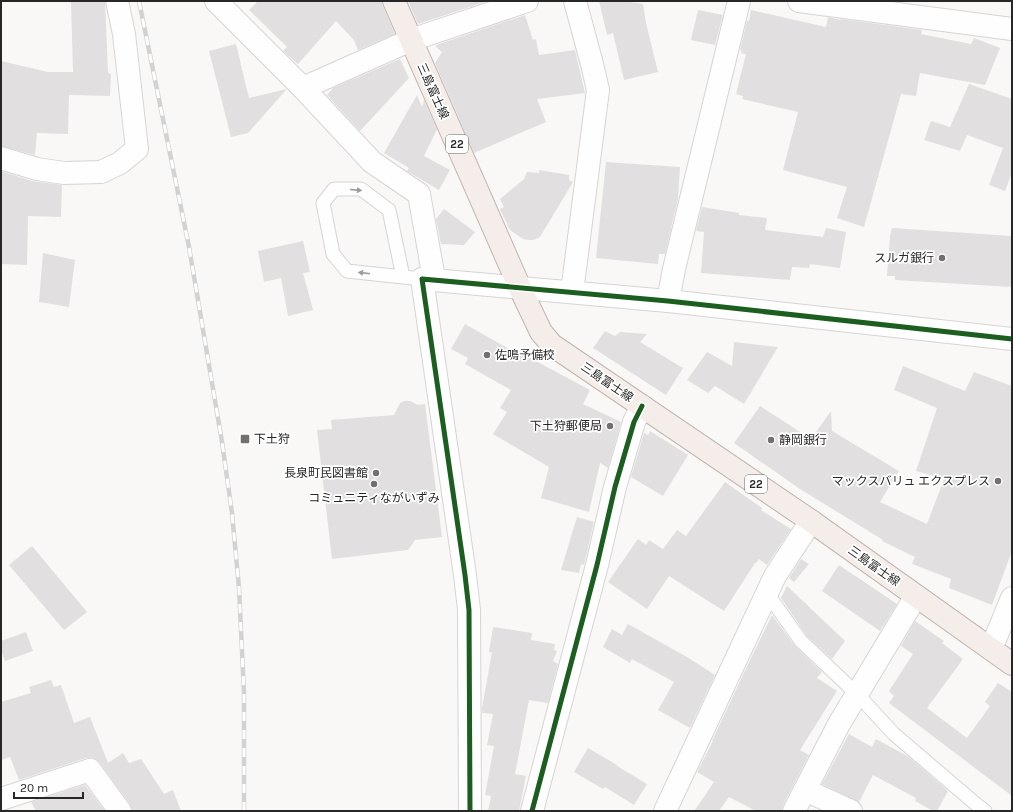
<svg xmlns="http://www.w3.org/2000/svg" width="1013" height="812" font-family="Karla,'Noto Sans JP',sans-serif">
<rect width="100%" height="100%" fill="#faf8f7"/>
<!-- building -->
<g fill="#e1dfdf">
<polygon points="71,1 105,1 108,73 111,74 110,96 69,95 68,134 37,133 35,155 1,146 1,61 48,72 73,72"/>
<polygon points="258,1 382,1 383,6 395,34 358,50 354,40 336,21 298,64 283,51 287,47 249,10"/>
<polygon points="408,1 488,1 418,24"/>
<polygon points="599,1 624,1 643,4 646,23 658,72 624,80 613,33 607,35"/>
<polygon points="698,10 723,15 715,45 691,40"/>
<polygon points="751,10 826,27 828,17 841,20 841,19 922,30 921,34 971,44 974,38 1000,48 985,85 920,73 916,96 901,94 864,227 837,218 847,187 783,170 798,112 742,99 743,96 736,94 746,54 741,53 742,51 740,50 747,21 749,21"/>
<polygon points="525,15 533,40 536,39 539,55 575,50 585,93 537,99 546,122 474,153 435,63 442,52 436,47 436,45"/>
<polygon points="236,44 249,98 287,89 248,133 231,137 209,51"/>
<polygon points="400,59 409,78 360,131 327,95 333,88"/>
<polygon points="969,84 1012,99 1012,173 1005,191 989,185 1003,148 967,135 960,151 924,140 931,121 950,127"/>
<polygon points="417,95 422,107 424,100 437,129 424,156 450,170 439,190 407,171 409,168 384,153"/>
<polygon points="606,162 680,167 678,199 665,254 659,254 658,264 596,258"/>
<polygon points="539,170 569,175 569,180 573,182 540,237 534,240 529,240 523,239 510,230 500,209 504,207 500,199 524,179 527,172 539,173"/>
<polygon points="1,171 32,181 62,185 61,217 28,216 27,265 1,264"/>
<polygon points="702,207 739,213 739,215 767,218 765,230 823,237 826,228 846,232 840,268 810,264 809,268 792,267 790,280 701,273 704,232 696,231"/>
<polygon points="444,209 475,232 464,245 441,244 436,219"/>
<polygon points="892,228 1012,236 1012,287 895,280 895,276 887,276 890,236"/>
<polygon points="303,241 310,272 303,273 313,310 288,316 281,278 264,282 258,251"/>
<polygon points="43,253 75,260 69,307 39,302"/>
<polygon points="465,324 518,354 519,352 590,390 583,404 621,422 608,468 600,463 589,512 541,498 549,467 493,434 507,412 500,408 511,390 465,364 468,358 451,349"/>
<polygon points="605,331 615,336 620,332 647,334 640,342 683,368 666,395 593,348"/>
<polygon points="734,342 778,347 744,404 715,386 708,393 687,380 707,352 732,366"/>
<polygon points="903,366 965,391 974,372 1012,386 1012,551 992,605 949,588 951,579 912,564 915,557 882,541 883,540 800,489 734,443 760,406 811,439 831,411 832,431 899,471 880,502 927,524 944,479 916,471 937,408 894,390"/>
<polygon points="404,401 410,401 418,405 425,404 442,537 415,540 408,550 332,559 317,430 332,429 331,420 394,415 400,403"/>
<polygon points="650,431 688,455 663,496 631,477 644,433 648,435"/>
<polygon points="725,482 762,508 761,510 791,529 767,565 759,559 756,563 755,563 724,611 669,576 647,609 608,582 638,539 646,545 649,540 663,549 677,530 686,536"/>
<polygon points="577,517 594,522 584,565 581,564 579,573 561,570"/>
<polygon points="32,546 87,612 64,630 9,565"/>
<polygon points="801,559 809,564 794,582 789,578"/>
<polygon points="839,565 897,604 880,631 822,591"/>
<polygon points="787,586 845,641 832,659 807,636 781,598"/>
<polygon points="772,615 795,646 822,672 817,678 837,691 800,750 809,755 783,805 782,811 756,811 729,797 719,811 694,811 714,782 697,772 713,741 712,741 749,662"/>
<polygon points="915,621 944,641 942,643 963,659 927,708 967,738 990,706 985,702 998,683 1012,692 1012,796 889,703 894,696 889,691 913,654 901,646"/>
<polygon points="628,624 687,657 715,675 690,728 658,710 674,682 632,659 630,663 603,647 612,629 622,635"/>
<polygon points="493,627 532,633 531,640 555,644 554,650 557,651 553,661 558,664 548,703 529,700 515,774 526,776 519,811 488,811 491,796 485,795 494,746 487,745 493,714 482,713 482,708 492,652 489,652"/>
<polygon points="26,632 33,651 5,661 1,650 1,641"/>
<polygon points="51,680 54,687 61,685 74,723 90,717 108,763 123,753 129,763 141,759 164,794 173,790 181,811 132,811 130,804 100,763 93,758 86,758 19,780 10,757 1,760 1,702 31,693 29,687"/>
<polygon points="849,734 872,747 876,739 909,757 948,791 937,811 933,811 915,801 916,798 873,775 859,802 822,784"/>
<polygon points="588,748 617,765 617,766 647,784 634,805 605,787 603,789 574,772"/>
<polygon points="85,785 105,811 36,811 31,802"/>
</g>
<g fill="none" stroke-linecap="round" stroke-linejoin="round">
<!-- service casing -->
<g stroke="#d6d4d4" stroke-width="15">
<g id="service">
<polyline points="403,277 389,210 361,189 334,189 323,203 333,254 347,271 422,279"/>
<polyline points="767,593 801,641 857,694 894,734 977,805 985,811"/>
</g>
</g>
<!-- minor casing -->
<g stroke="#d6d4d4" stroke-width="24">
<g id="minor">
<polyline points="216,1 303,88 372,162 419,194 434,279"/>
<polyline points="799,1 1012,29"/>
<polyline points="303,88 411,40 527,1"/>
<polyline points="1,158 37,169 64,173 101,172 120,163 137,149 124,34 117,1"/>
<polyline points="572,292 598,90 592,64 575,1"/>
<polyline points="668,301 674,269 739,1"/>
<polyline points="991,649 1012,598"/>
<polyline points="805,790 851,811"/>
<polyline points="1,799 90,770 120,811"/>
<polyline points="532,811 597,565 615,487 634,422 642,406"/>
<polyline points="665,811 775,576 811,521"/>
<polyline points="794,811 839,724 916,596"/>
</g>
</g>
<!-- tertiary casing -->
<g stroke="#d6d4d4" stroke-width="24">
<polyline id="tertiary" points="470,811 469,610 465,575 422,279 668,301 1012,339"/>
</g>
<!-- primary casing -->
<g stroke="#c0b5b0" stroke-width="24">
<polyline id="primary" points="394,1 520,288 541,332 552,345 811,521 1012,664"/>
</g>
<!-- service -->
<use href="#service" stroke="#fefefe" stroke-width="13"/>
<!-- minor -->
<use href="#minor" stroke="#fefefe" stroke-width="22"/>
<!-- tertiary -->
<use href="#tertiary" stroke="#fefefe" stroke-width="22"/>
<!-- primary -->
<use href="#primary" stroke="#f4edea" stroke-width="22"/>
<!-- rail casing -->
<g stroke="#d3d2d2" stroke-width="4.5">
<polyline id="rail" points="139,1 189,247 222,442 232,513 239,588 244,693 244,811"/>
</g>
<!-- rail -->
<use href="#rail" stroke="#fff" stroke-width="3" stroke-dasharray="9" stroke-linecap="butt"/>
<!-- cycleway casing -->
<g stroke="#fff" stroke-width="8">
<g id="cycleway">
<polyline points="470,811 469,610 465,575 422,279 668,301 1012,339"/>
<polyline points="532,811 597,565 615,487 634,422 642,406"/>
</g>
</g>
<!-- cycleway -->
<use href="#cycleway" stroke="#1b5e20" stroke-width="5"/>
</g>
<!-- one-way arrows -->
<defs><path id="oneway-solid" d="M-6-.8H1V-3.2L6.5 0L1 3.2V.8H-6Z"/></defs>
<g fill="#9e9d9d">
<use href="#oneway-solid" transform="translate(356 190) rotate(5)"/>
<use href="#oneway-solid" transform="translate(364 273) rotate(-173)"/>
</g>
<!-- markers -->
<g fill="#727070" stroke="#fff" stroke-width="1.5">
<circle cx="942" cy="258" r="4"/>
<circle cx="487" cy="355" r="4"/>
<circle cx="610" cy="426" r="4"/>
<rect x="240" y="434" width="10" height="10" rx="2"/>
<circle cx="771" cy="440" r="4"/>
<circle cx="376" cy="473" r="4"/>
<circle cx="998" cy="481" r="4"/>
<circle cx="374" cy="484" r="4"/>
</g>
<g text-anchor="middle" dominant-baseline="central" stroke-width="3.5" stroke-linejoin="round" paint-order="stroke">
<!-- shield labels -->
<g fill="#fff" stroke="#686868" stroke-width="1">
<rect x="446" y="135" width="22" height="18" rx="3"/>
<rect x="745" y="475" width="22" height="18" rx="3"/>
</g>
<g font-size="11" font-weight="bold" fill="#282727">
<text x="457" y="144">22</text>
<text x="756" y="484">22</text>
</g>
<!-- street labels -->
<g font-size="12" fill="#282727" stroke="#fff">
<text transform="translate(433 91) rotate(66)">三島富士線</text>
<text transform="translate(607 382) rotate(34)">三島富士線</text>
<text transform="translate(874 566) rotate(35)">三島富士線</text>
</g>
<!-- poi labels -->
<g font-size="12" fill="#282727" stroke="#fff" text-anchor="end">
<text x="934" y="258">スルガ銀行</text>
<text x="495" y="355" text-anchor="start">佐鳴予備校</text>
<text x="602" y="426">下土狩郵便局</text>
<text x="254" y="439" text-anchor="start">下土狩</text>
<text x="779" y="440" text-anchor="start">静岡銀行</text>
<text x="368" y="473">長泉町民図書館</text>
<text x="990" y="481">マックスバリュ エクスプレス</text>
<text x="374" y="498" text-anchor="middle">コミュニティながいずみ</text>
</g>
</g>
<!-- border -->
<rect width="1013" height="812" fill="none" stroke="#282727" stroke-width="4"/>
<!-- scale -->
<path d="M14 792v6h69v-6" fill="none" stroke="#282727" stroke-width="2"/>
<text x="20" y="792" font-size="12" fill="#282727" stroke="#ffffff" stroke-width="3" paint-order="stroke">20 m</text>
</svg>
